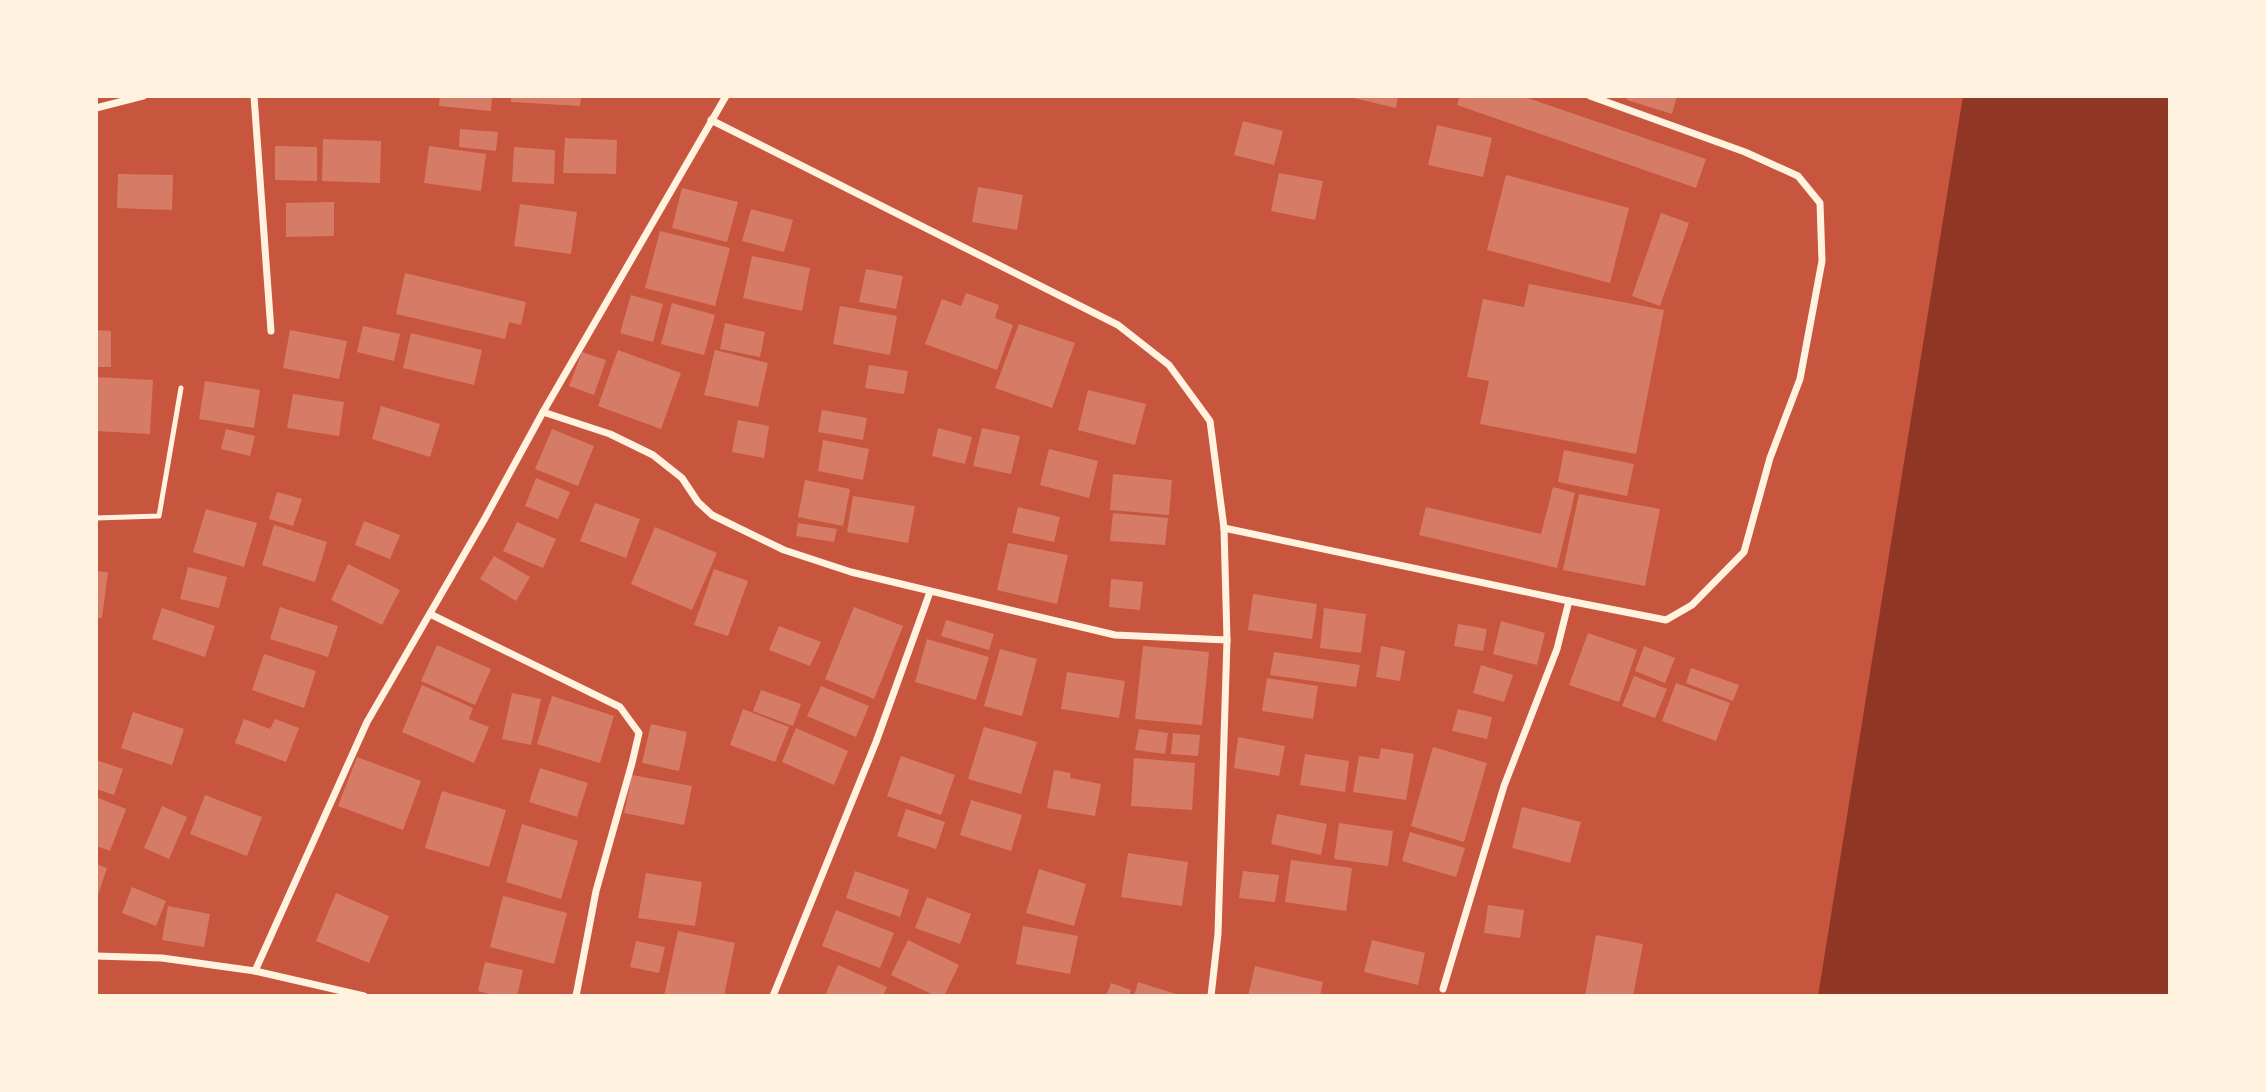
<svg xmlns="http://www.w3.org/2000/svg" width="2266" height="1092" font-family="'Exo 2',sans-serif">
<rect width="100%" height="100%" fill="#c8553d"/>
<!-- water -->
<polygon fill="#8f3625" points="1963,96 2170,96 2170,996 1818,996"/>
<!-- building -->
<g fill="#d67c66">
<polygon points="440,96 492,96 491,111 439,106"/>
<polygon points="511,96 581,96 580,106 511,102"/>
<polygon points="1345,96 1398,96 1396,108"/>
<polygon points="1460,96 1522,96 1706,159 1696,188 1457,105"/>
<polygon points="1628,96 1677,96 1672,114 1627,100"/>
<polygon points="1243,121 1283,131 1274,165 1234,155"/>
<polygon points="1437,125 1492,138 1483,177 1428,165"/>
<polygon points="460,129 498,132 496,151 459,147"/>
<polygon points="565,138 617,140 616,174 563,173"/>
<polygon points="323,139 381,141 380,183 322,181"/>
<polygon points="275,146 317,147 317,181 275,180"/>
<polygon points="429,146 486,154 481,191 424,183"/>
<polygon points="514,147 555,150 554,184 512,182"/>
<polygon points="1279,173 1323,181 1315,220 1271,211"/>
<polygon points="118,174 173,175 172,210 117,208"/>
<polygon points="1506,175 1629,208 1610,283 1487,250"/>
<polygon points="978,187 1023,195 1017,230 972,222"/>
<polygon points="682,188 738,202 727,242 672,228"/>
<polygon points="334,202 334,236 286,237 286,203"/>
<polygon points="520,204 577,212 571,254 514,246"/>
<polygon points="751,209 793,220 784,252 742,241"/>
<polygon points="1661,213 1689,223 1660,306 1632,296"/>
<polygon points="660,231 730,248 715,306 645,288"/>
<polygon points="752,256 810,268 802,311 743,298"/>
<polygon points="866,269 903,276 896,309 859,302"/>
<polygon points="405,273 526,302 521,325 509,322 505,339 396,314"/>
<polygon points="1529,284 1664,310 1636,454 1480,424 1489,381 1467,377 1483,299 1524,307"/>
<polygon points="966,293 999,305 995,318 1013,325 997,370 925,344 942,299 961,306"/>
<polygon points="631,295 663,304 653,342 620,333"/>
<polygon points="672,303 715,315 704,355 661,344"/>
<polygon points="840,306 897,316 890,355 833,344"/>
<polygon points="725,323 765,332 760,357 720,349"/>
<polygon points="1019,324 1075,343 1052,408 995,388"/>
<polygon points="363,326 400,334 394,361 357,352"/>
<polygon points="96,330 111,331 111,367 96,367"/>
<polygon points="290,330 347,341 339,379 283,368"/>
<polygon points="411,333 482,350 474,385 403,368"/>
<polygon points="618,350 681,373 661,429 598,406"/>
<polygon points="715,350 768,363 758,407 704,395"/>
<polygon points="582,352 606,360 594,395 569,386"/>
<polygon points="869,365 908,371 904,394 865,388"/>
<polygon points="96,377 153,380 150,434 96,431"/>
<polygon points="205,381 260,390 254,428 199,419"/>
<polygon points="1088,390 1146,404 1135,445 1078,430"/>
<polygon points="293,394 344,402 339,436 287,428"/>
<polygon points="381,406 440,424 430,457 372,439"/>
<polygon points="822,410 867,418 863,440 818,432"/>
<polygon points="738,420 769,426 764,458 732,452"/>
<polygon points="938,428 972,437 965,464 932,456"/>
<polygon points="982,428 1020,436 1011,474 973,466"/>
<polygon points="226,429 255,436 250,456 221,449"/>
<polygon points="552,429 594,446 578,486 535,469"/>
<polygon points="823,440 869,449 863,480 818,471"/>
<polygon points="1049,449 1098,461 1089,498 1040,485"/>
<polygon points="1564,450 1634,464 1627,496 1558,482"/>
<polygon points="1113,474 1172,480 1169,515 1110,510"/>
<polygon points="536,478 570,492 558,519 525,506"/>
<polygon points="805,480 850,489 843,526 798,517"/>
<polygon points="1553,487 1575,493 1557,568 1419,535 1426,507 1541,534"/>
<polygon points="277,492 302,499 293,526 269,519"/>
<polygon points="1579,494 1660,509 1645,586 1563,570"/>
<polygon points="853,496 915,506 908,543 847,532"/>
<polygon points="595,503 640,519 626,558 580,541"/>
<polygon points="1018,507 1060,517 1054,542 1012,533"/>
<polygon points="206,509 257,523 244,567 193,552"/>
<polygon points="1113,513 1168,518 1165,545 1110,541"/>
<polygon points="364,521 400,535 390,559 355,545"/>
<polygon points="517,522 556,539 543,568 503,551"/>
<polygon points="798,523 837,529 834,542 796,536"/>
<polygon points="274,525 327,542 315,582 262,565"/>
<polygon points="655,527 717,553 692,610 631,584"/>
<polygon points="1008,543 1068,555 1057,604 997,590"/>
<polygon points="494,556 530,577 516,601 480,579"/>
<polygon points="348,564 400,590 382,625 331,600"/>
<polygon points="188,567 227,577 219,608 180,599"/>
<polygon points="714,569 748,581 728,636 694,625"/>
<polygon points="96,571 108,572 102,618 96,618"/>
<polygon points="1111,579 1143,582 1140,610 1109,607"/>
<polygon points="1253,594 1317,604 1312,639 1248,630"/>
<polygon points="280,607 338,626 328,657 270,639"/>
<polygon points="854,607 903,626 874,699 825,679"/>
<polygon points="162,608 215,626 205,657 152,639"/>
<polygon points="1324,608 1366,614 1361,653 1320,648"/>
<polygon points="946,620 994,634 989,650 941,636"/>
<polygon points="1501,621 1545,633 1537,665 1493,654"/>
<polygon points="1458,624 1487,629 1483,651 1454,646"/>
<polygon points="779,626 821,642 810,666 769,650"/>
<polygon points="1588,633 1637,650 1619,702 1569,685"/>
<polygon points="927,639 989,657 976,700 915,682"/>
<polygon points="437,645 491,669 475,705 421,681"/>
<polygon points="1143,646 1209,652 1202,725 1135,719"/>
<polygon points="1381,646 1405,651 1400,681 1376,677"/>
<polygon points="1644,646 1675,658 1665,683 1635,671"/>
<polygon points="1000,649 1037,659 1022,716 984,706"/>
<polygon points="1274,652 1360,665 1356,687 1270,675"/>
<polygon points="264,654 316,671 304,708 252,690"/>
<polygon points="1481,665 1513,675 1504,702 1473,693"/>
<polygon points="1691,668 1739,685 1733,701 1686,683"/>
<polygon points="1067,672 1125,681 1119,718 1061,709"/>
<polygon points="1634,676 1667,689 1655,718 1622,706"/>
<polygon points="1267,678 1318,686 1313,719 1262,711"/>
<polygon points="1676,683 1730,703 1716,741 1662,721"/>
<polygon points="422,685 473,708 469,719 489,727 474,763 402,732"/>
<polygon points="821,686 869,706 856,737 807,716"/>
<polygon points="761,690 801,704 793,726 753,711"/>
<polygon points="512,693 541,699 531,745 502,739"/>
<polygon points="552,696 614,716 600,763 537,744"/>
<polygon points="743,709 789,727 775,762 730,745"/>
<polygon points="1458,709 1492,717 1487,739 1452,731"/>
<polygon points="133,712 184,729 172,765 121,748"/>
<polygon points="244,719 270,729 275,719 299,728 286,762 235,743"/>
<polygon points="651,724 687,732 679,771 642,763"/>
<polygon points="984,727 1037,742 1021,794 968,779"/>
<polygon points="796,728 848,751 834,785 782,762"/>
<polygon points="1139,729 1168,733 1165,754 1135,750"/>
<polygon points="1173,733 1200,735 1198,756 1171,754"/>
<polygon points="1238,737 1285,746 1279,776 1234,768"/>
<polygon points="1433,747 1487,763 1464,842 1411,826"/>
<polygon points="1381,748 1414,754 1406,800 1353,792 1359,756 1379,759"/>
<polygon points="1305,754 1349,761 1345,792 1300,785"/>
<polygon points="901,756 955,775 941,815 887,796"/>
<polygon points="357,757 421,781 403,830 338,806"/>
<polygon points="1134,758 1195,763 1192,810 1131,806"/>
<polygon points="96,760 123,769 114,795 96,789"/>
<polygon points="540,768 588,783 577,817 529,802"/>
<polygon points="1054,770 1071,773 1070,778 1101,784 1095,816 1047,808"/>
<polygon points="632,775 692,786 684,825 624,813"/>
<polygon points="442,791 506,810 489,867 425,848"/>
<polygon points="205,795 262,817 247,856 190,834"/>
<polygon points="96,797 126,809 110,851 96,846"/>
<polygon points="971,800 1022,815 1011,851 960,835"/>
<polygon points="162,806 187,817 169,859 144,848"/>
<polygon points="1522,807 1581,822 1570,863 1512,848"/>
<polygon points="906,809 945,822 936,849 897,836"/>
<polygon points="1277,814 1327,824 1321,855 1271,844"/>
<polygon points="1339,823 1393,831 1388,866 1334,859"/>
<polygon points="522,824 578,841 561,899 506,882"/>
<polygon points="1410,832 1465,848 1456,877 1402,861"/>
<polygon points="1128,853 1188,862 1182,906 1121,897"/>
<polygon points="1291,860 1352,868 1346,911 1285,902"/>
<polygon points="96,864 107,868 97,898 96,898"/>
<polygon points="1039,869 1086,884 1074,926 1026,913"/>
<polygon points="855,871 909,890 900,917 846,898"/>
<polygon points="1243,871 1279,875 1275,902 1239,898"/>
<polygon points="646,873 702,882 695,926 638,918"/>
<polygon points="132,887 166,901 156,926 122,913"/>
<polygon points="336,893 389,916 369,963 316,941"/>
<polygon points="503,896 567,913 554,964 490,947"/>
<polygon points="927,897 971,914 960,944 915,928"/>
<polygon points="1488,905 1524,910 1520,938 1484,933"/>
<polygon points="168,906 210,914 204,947 162,940"/>
<polygon points="836,910 894,933 880,968 822,946"/>
<polygon points="1023,926 1078,936 1070,974 1016,964"/>
<polygon points="678,931 735,943 724,996 664,996"/>
<polygon points="1596,935 1643,944 1633,996 1585,996"/>
<polygon points="908,940 959,965 944,996 936,996 891,975"/>
<polygon points="1372,940 1425,953 1418,985 1364,972"/>
<polygon points="636,941 665,947 659,973 630,967"/>
<polygon points="485,962 523,970 517,996 498,996 478,991"/>
<polygon points="838,965 887,987 883,996 825,996"/>
<polygon points="1255,966 1323,982 1320,996 1248,996"/>
<polygon points="1138,982 1179,995 1179,996 1134,996"/>
<polygon points="1111,983 1131,990 1129,996 1106,996"/>
</g>
<g fill="none" stroke-linecap="round" stroke-linejoin="round">
<!-- service -->
<polyline stroke="#fff3e0" stroke-width="5" points="96,518 159,516 181,388"/>
<!-- minor -->
<g stroke="#fff3e0" stroke-width="7">
<polyline points="254,96 271,331"/>
<polyline points="96,108 143,96"/>
<polyline points="543,412 610,434 653,455 682,478 698,502 712,515 784,550 851,572 1115,635 1227,640 1224,528 1210,421 1169,365 1118,325 711,120"/>
<polyline points="1224,528 1569,601 1557,649 1504,786 1443,989"/>
<polyline points="1569,601 1666,620 1692,605 1744,552 1770,458 1800,379 1822,261 1820,203 1798,176 1745,152 1590,96"/>
<polyline points="430,614 620,707 639,733 632,763 596,891 576,996"/>
<polyline points="96,956 162,958 255,971 367,722 484,520 543,412 726,96"/>
<polyline points="255,971 364,996"/>
<polyline points="773,996 876,742 930,592"/>
<polyline points="1211,996 1218,934 1227,640"/>
</g>
</g>
<!-- border -->
<rect width="2266" height="1092" fill="none" stroke="#fff3e0" stroke-width="196"/>
</svg>
